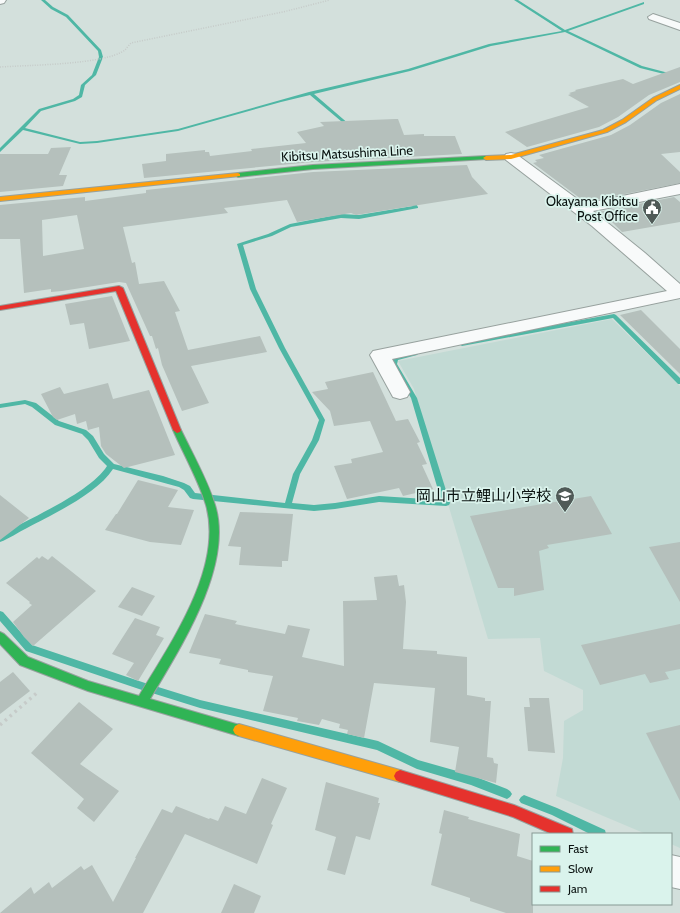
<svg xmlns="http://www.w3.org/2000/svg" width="680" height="913" font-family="Cabin,'Noto Sans JP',sans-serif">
<rect width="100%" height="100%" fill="#d3e0dc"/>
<!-- built -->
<polygon fill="#c2dad4" points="612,319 680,386 680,848 671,844 671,834 646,834 556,796 563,758 564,721 583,710 583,690 544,671 540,638 488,639 414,389 398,361"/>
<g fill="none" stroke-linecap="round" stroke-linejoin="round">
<!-- stream -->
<g fill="#4fb7a5" fill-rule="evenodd">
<polygon points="41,0 45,0 53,7 68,15 101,50 103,57 96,75 85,85 82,97 75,101 41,111 25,128 80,142 97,141 178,129 309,92 408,69 489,44 562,31 514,0 518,0 565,30 644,2 644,4 568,31 642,66 680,76 680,78 640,68 565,32 491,46 410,71 314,94 350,125 350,127 348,127 310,95 281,102 178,131 97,143 80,144 23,130 0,152 0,148 39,109 73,99 79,95 81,85 92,75 99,57 98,51 66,17 51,9"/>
<path d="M408,198H412L418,207V208L359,219L341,218L291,227L272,236L243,245L256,289L285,348L325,420L319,440L300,474L292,503L314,505L335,503L379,496L441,500L411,398L391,364L393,358L415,352L417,353L418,354L417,355L398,360L397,364L417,398L450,503L449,505L446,506L379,502L335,509L314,511L193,499L190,498L184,490L179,487L113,469C97,494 53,514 27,528C18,532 9,539 0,542V535C28,519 90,493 107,466L99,458L88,440L82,434L55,425L32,407L25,404L0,408V404L25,400L36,403L59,421L86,430L93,436L104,454L114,464L163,476L184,483L190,486L195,493L285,503L293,474L312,440L319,420L279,348L250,289L237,244L268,234L290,224L341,214L359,215L413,206L408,199Z"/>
<polygon points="614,314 616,315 680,378 680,384 678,384 613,318 462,346 459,344 462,342"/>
<polygon points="0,611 3,612 32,645 148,684 149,687 148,690 145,691 26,651 0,621"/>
<polygon points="155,686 200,700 378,741 418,760 471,775 507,789 510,791 512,794 510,797 507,799 471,785 417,769 377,750 200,708 152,693 151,690 152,687"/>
<polygon points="524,795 557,808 605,830 606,834 590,834 552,815 521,803 519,800 521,797"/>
</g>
</g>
<!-- building -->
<g fill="#b5c0bc" fill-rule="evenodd">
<polygon points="680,67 680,82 649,95 618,117 599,127 527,147 505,132 589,107 568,95 571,94 569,93 576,91 575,90 623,79 633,84"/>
<polygon points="680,94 680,152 661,154 680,172 680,183 585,202 533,163 537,162 535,160 544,158 539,155 611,135 630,125 661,103"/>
<polygon points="395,119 398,119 404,135 424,134 424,136 455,136 462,154 313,162 144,178 142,164 166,161 166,154 205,150 205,152 209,152 210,156 252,151 251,149 306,143 297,132 324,126 320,122"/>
<polygon points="71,147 59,175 67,175 63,186 0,192 0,154 48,154 51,148"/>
<path d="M467,165L472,177L488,194L356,215L351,213L297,222L287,200L224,208L228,213L123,227L132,263L135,262L139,284L164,281L180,311L175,312L188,350L260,336L267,352L191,366L209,403L182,411L162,365L158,348L156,349L152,336H150L126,283L119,282L62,291L51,292V289L24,293L20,239H0V205L85,197V201L146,193V190L313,172ZM77,215L84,249L43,256L42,220Z"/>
<polygon points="674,197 680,202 680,222 622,232 606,216 604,216 598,212"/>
<polygon points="112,296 130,341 89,349 84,323 70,325 65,304"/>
<polygon points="641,310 680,349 680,374 620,315"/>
<polygon points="373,372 396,421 408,419 420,442 417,443 427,464 422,465 433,489 403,496 399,488 347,499 334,466 352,463 351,459 383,452 370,421 334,426 330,411 312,392 328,389 325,382"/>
<polygon points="108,383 113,399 149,390 175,455 124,468 106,454 101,446 99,427 88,430 86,421 77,424 75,414 57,420 53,417 41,394 60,387 64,394"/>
<polygon points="138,480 178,490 168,507 194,510 181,545 150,542 105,530 116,514 117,514"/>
<polygon points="0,495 29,518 0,540"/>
<polygon points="591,496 612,534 547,545 549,548 539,551 544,590 514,596 514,588 498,588 470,516"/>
<polygon points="240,512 293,514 288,561 282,561 282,567 239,565 241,547 228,546"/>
<polygon points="680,542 680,602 649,547"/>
<polygon points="42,556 48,560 52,556 96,591 33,646 24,637 13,622 32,605 29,603 30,602 6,583 37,557 39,559"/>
<polygon points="397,575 399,586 404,585 406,602 403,649 437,651 437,654 467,657 467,695 485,698 485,701 491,701 487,757 493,758 494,763 498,764 496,783 455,772 459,747 430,742 435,688 374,683 364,738 347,734 348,730 339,728 340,724 322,719 319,725 297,721 298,718 263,711 273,676 248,672 248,670 219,664 221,659 189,653 205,614 237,621 235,624 285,634 288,625 310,629 302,657 344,666 343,601 377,600 374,577"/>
<polygon points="132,587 155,596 142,616 118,607"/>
<polygon points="135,618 160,627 156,635 164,638 138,681 126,675 134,663 112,654"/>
<polygon points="680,624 680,669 665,672 669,679 650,683 645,674 600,685 581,645"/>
<polygon points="13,672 30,691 0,714 0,682"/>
<polygon points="529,698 549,698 555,753 528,751 524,707 530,707"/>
<polygon points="79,702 113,729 80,764 119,791 94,822 77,808 84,799 31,753"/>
<polygon points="680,725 680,801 646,733"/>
<polygon points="262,778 287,788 271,824 273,825 257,864 185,834 143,913 0,913 31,887 34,894 49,882 52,888 81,866 84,870 92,865 113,902 136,858 135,858 162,809 172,813 176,806 209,819 210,818 218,821 225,806 246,814"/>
<polygon points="326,782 379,798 378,803 380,803 370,840 356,836 345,875 327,870 336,837 315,830"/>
<polygon points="444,810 469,817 468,819 520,834 517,856 533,861 533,913 506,913 470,901 470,898 431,885 442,834 439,833"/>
<polygon points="234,884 261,896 254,913 221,913"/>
</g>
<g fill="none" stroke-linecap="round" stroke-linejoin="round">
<!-- street casing -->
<g stroke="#97a19e" stroke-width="2">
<g id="street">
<polygon points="0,0 6,0 4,3 0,4"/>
<polygon points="653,14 680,23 680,30 649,19 648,17"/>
<polygon points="511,153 516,154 584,204 680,184 680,194 593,211 645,253 680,284 680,298 392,359 410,392 407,397 400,399 393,397 370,355 373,351 667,291 592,226 506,160 504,157 506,154"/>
<polygon points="671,855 680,857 680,889 671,887"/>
</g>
</g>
<!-- fast casing -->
<g stroke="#97a19e" stroke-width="2">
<g id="fast">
<polygon points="486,156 488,157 488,159 313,169 238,177 235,175 238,173 313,165"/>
<path d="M177,427L181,430C193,455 207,479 215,505C234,566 180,648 150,699L243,726L245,730L243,734L239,736L88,691L20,665L0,644V632L4,634L28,657L88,681L139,696C170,644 224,568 206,505C198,479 184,455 173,430Z"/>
</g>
</g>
<!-- slow casing -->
<g stroke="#97a19e" stroke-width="2">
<g id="slow">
<polygon points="680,85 680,89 657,100 626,122 607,132 511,159 486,160 483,158 486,156 511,155 603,130 622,120 653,98"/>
<polygon points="238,173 240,174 240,176 0,201 0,197"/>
<polygon points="239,724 400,770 404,772 406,776 404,780 400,782 239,736 235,734 233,730 235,726"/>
</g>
</g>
<!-- jam casing -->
<g stroke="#97a19e" stroke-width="2">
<g id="jam">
<polygon points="119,286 123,288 181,430 180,432 177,433 173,430 116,291 0,310 0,306"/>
<polygon points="400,770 514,805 572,829 573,834 552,834 513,817 400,782 396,780 394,776 396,772"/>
</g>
</g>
<!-- path-far1 -->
<path stroke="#c6cbc9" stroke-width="1.5" stroke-dasharray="1 1.5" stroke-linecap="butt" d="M0,67C27,65 105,65 125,50C127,48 129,45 131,43L283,12L330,0"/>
<!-- path -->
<polyline stroke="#c6cbc9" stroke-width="3.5" stroke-dasharray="2.5 4" stroke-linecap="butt" points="0,725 39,691"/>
<!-- street -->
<use href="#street" fill="#f8fafa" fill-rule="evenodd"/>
<!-- fast -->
<use href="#fast" fill="#30b455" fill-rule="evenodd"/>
<!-- slow -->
<use href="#slow" fill="#ff9f0a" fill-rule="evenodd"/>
<!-- jam -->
<use href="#jam" fill="#e5322d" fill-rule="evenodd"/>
</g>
<!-- icons -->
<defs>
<g id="civic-pin" transform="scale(1)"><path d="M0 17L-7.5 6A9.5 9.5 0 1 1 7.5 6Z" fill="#505a57" stroke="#daf3ec"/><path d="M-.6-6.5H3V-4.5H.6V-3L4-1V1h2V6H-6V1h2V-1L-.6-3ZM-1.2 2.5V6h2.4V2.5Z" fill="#fff"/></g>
<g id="school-pin" transform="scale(1)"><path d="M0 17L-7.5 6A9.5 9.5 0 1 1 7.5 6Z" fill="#505a57" stroke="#daf3ec"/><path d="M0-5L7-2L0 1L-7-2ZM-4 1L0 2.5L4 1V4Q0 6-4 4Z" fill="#fff"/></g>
</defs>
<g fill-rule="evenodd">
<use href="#civic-pin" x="652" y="208"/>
<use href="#school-pin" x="565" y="496"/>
</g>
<g text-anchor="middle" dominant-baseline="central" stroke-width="3.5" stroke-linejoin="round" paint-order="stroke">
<!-- far-street labels -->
<g font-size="13" fill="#0a1210" stroke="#daf3ec">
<text transform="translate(347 153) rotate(-3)">Kibitsu Matsushima Line</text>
</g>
<!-- far-poi labels -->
<g font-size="13" fill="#0a1210" stroke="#daf3ec" text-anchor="end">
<text x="638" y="201">Okayama Kibitsu<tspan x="638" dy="15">Post Office</tspan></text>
</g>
<!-- poi labels -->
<g font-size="15" fill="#0a1210" stroke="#daf3ec" text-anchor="end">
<text x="551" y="496">岡山市立鯉山小学校</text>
</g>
</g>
<!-- legend -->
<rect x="532" y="833" width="140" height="72" fill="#daf3ec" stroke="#879994"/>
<rect x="540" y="846" width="20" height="6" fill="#30b455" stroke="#879994"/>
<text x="568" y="853" font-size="12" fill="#0a1210">Fast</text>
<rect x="540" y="866" width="20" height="6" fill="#ff9f0a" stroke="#879994"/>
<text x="568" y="873" font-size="12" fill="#0a1210">Slow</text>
<rect x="540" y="886" width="20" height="6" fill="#e5322d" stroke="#879994"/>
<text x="568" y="893" font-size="12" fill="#0a1210">Jam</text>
</svg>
